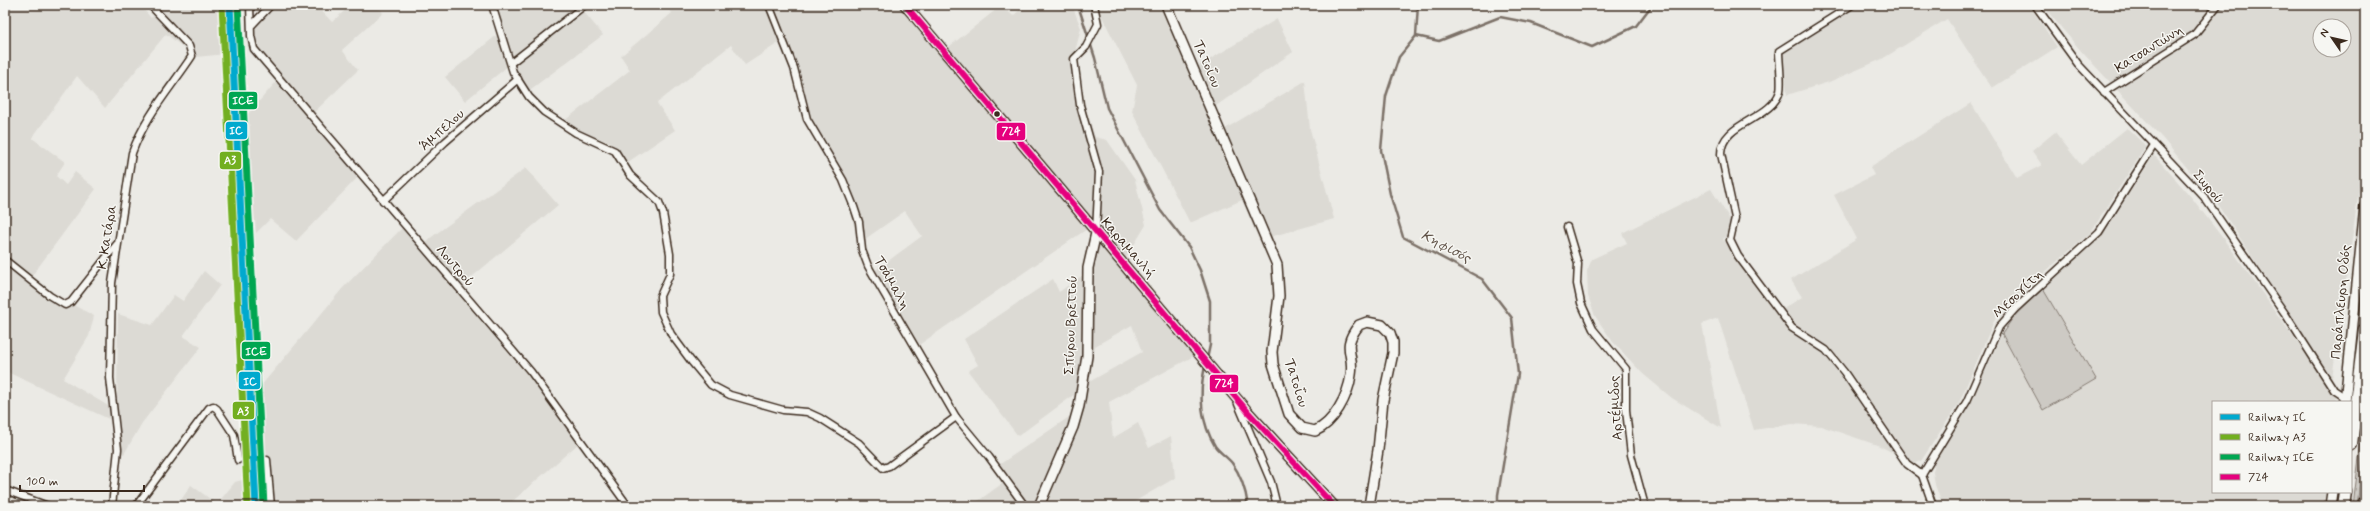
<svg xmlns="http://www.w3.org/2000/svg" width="2370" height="511" font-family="Mynerve,sans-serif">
<rect width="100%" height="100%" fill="#ebeae5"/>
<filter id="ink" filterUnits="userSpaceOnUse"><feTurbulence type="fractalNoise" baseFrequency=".025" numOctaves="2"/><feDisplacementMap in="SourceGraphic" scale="8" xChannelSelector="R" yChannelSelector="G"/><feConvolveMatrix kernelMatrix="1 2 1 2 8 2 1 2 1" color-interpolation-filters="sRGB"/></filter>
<g filter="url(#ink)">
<!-- built -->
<g fill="#dcdad4" fill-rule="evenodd">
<polygon points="5,5 140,5 151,18 165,5 224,5 226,54 196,57 166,34 105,108 77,76 32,138 65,162 56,176 66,185 75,172 96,189 31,277 51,293 94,316 89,336 63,379 110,407 117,406 118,314 152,325 174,295 183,301 204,271 220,285 183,336 201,347 142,423 124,454 114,451 111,420 5,371"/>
<polygon points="266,5 316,5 332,22 351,5 377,5 383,13 342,50 358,70 307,119 359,176 296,241 270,219 256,233 247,115 276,82 249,51 247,24"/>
<polygon points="489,5 592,5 584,12 603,35 523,95 508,66 465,101 445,77 497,35"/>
<path d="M666,5H918L907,13L941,53L1002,5L1013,16L1025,5H1034L1037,9L1043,5H1072L1081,28L1076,48L1085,106L1095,137L1107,140L1135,180L1146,225L1126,258L1200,348L1192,357L1109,402L1113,438L1138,423L1149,448L1171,436L1175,478L1127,506H971L1003,483L993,469L1072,415L1075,394L1018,436L968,371L978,365L964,339L1053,279L1059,292L1086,273V253L1092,236L1087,229L913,349L869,275L922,236L905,211L858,244L849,203L839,182L802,120L788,59L780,42L745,65L731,45L657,103L675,130L628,162L621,152L609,142L586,134L564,121L630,70L621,56L672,13ZM1132,325L1142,352L1089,382L1095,346Z"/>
<polygon points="1096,5 1170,5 1199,66 1277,19 1293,52 1213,108 1225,129 1305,81 1310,129 1334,219 1259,240 1242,200 1190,223 1132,111 1137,85"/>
<polygon points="1858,5 2029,5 2057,47 1992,88 1947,19 1882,59 1829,82 1787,95 1782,52"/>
<path d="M2042,5H2365V148L2332,378L2219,206L2163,139L2082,52ZM2320,26H2344V50H2320Z"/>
<polygon points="1971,103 2017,178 2042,165 2032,151 2055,132 2081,165 2127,128 2146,146 2091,232 1997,314 1959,403 1921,461 1914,464 1880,446 1821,426 1792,424 1754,430 1718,318 1702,324 1721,428 1672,398 1643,374 1613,342 1595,316 1588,296 1587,271 1592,259 1627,243 1622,233 1711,189 1736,229 1723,239 1777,313 1802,297 1791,280 1857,239 1834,195 1874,175 1870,167"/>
<polygon points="2154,155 2192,198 2234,253 2337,399 2337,402 2213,402 2213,492 2326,492 2325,506 1943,506 1935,485 1933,472 1936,457 1968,408 2002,334 2043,410 2096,379 2043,289 2106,230"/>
<polygon points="526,168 558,205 455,291 533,382 578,444 507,506 267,506 260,387 342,289 402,228 418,247"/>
<polygon points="249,478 250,506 177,506 191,485 217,504 235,482"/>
</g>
<!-- green -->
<g fill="#cdcac4" stroke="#847a71">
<polygon points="2043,289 2096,379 2043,410 2002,334 2014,316"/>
<polygon points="2365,409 2365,443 2357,506 2353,506"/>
</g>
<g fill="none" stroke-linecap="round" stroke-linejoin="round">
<!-- stream -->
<g stroke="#7c7167" stroke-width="2.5">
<polyline points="1078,5 1095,58 1107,108 1160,210 1189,247 1200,270 1210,301 1210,345 1207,359"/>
<polyline points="1418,5 1416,36 1399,57 1386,96 1381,150 1390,194 1403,237 1482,279 1512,318 1518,374 1498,495 1498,506"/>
<polyline points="1416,36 1439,41 1500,17 1531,23 1592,47 1636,26 1652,5"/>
<path d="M1205,366C1199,393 1200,421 1215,446C1219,452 1227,457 1232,463C1241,475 1246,492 1248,506"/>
</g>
<!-- street casing -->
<g stroke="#3b2a1e" stroke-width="9">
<g id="street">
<polyline points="250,5 251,36 254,49 531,372 628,506"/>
<polyline points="492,5 513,72 529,97 544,112 576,133 615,151 630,175 659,202 663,213 670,254 670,274 660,296 661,312 671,334 691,361 711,385 730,395 783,410 807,412 820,418 859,443 883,468 889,466 956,417"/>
<polyline points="769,5 794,68 807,119 843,180 854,207 859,222 862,250 868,266 956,417 989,457 1025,506"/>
<polyline points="1094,5 1098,24 1086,47 1074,59 1080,105 1099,172 1096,232"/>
<path d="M1852,5L1779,51C1779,62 1782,82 1780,91C1772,120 1721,122 1721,154L1735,218L1730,240L1738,256L1792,328L1826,350L1844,372L1907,464L1922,475"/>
<polyline points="2035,5 2078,64 2204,197 2286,315 2334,390 2346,398"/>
<polyline points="252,25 271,5"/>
<polyline points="511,63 585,5"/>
<polyline points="2104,92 2194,35 2218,5"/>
<polyline points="383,201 445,142 518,79"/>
<polyline points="1567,227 1578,264 1577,284 1581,303 1593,329 1626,369 1626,410 1631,455 1645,506"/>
<polyline points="5,260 50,296 65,305 71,302 116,245"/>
<polyline points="1238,404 1271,482 1277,506"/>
<polyline points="267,460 271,506"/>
<polyline points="1922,475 1967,401 1999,327 2015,309 2099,232 2154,145"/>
<polyline points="1922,475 1933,506"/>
<polyline points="5,490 48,506"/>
<path d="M112,506L118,449L110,378L112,283L132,153C145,116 171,88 192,56L189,46L150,5"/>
<polyline points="136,506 209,408 213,406 217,409 234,435 238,460"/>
</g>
</g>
<!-- secondary casing -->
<g stroke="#3b2a1e" stroke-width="12">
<g id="secondary">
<polyline points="905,5 1248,412 1334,506"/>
<path d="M1166,5L1277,265L1279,296L1272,352L1273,364L1289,414L1302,428L1315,431C1334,423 1348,396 1351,375C1355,352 1340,349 1359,325L1367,322L1382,325L1390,333L1393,342V353L1383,400L1378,450L1369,506"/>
<polyline points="2345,402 2365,206"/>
<polyline points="1039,506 1073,427 1079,406 1087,356 1088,268 1096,233"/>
<polyline points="2330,506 2332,492"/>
</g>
</g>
<!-- highway casing -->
<g stroke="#3b2a1e" stroke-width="15">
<g id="highway">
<polyline points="2351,444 2365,330"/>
<polyline points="2343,506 2345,492"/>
<polyline points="2364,506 2365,502"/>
</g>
</g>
<!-- street -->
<use href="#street" stroke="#f6f6f2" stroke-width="6"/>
<!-- secondary -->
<use href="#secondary" stroke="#f6f6f2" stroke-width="9"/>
<!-- highway -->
<use href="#highway" stroke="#f6f6f2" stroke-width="12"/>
<!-- bus-1 casing -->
<g stroke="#f6f6f2" stroke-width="9">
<polyline id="bus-1" points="905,5 1248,412 1334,506"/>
</g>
<!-- bus-1 -->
<use href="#bus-1" stroke="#e5007d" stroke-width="6"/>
<!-- rail-1 casing -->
<g stroke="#f6f6f2" stroke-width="10">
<polyline id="rail-1" points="230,5 256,506"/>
</g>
<!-- rail-2 casing -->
<g stroke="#f6f6f2" stroke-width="10">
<polyline id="rail-2" points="222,5 248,506"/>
</g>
<!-- rail-3 casing -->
<g stroke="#f6f6f2" stroke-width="10">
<polyline id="rail-3" points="238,5 264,506"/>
</g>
<!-- rail-1 -->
<use href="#rail-1" stroke="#00a9ce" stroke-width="7"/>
<!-- rail-2 -->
<use href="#rail-2" stroke="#72af20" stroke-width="7"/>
<!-- rail-3 -->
<use href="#rail-3" stroke="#00a651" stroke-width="7"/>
</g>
</g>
<!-- markers -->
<circle fill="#3b2a1e" stroke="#f6f6f2" stroke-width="1.5" cx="997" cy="114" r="3.5"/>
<g text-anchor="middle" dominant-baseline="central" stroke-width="3" stroke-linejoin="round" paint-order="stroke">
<!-- street labels -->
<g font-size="14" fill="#3b2a1e" stroke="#f6f6f2">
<text transform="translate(2149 49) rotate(-32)">Κατσαντώνη</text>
<text transform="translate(1207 64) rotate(67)">Τατοΐου</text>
<text transform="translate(442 130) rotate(-42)">Άμπελου</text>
<text transform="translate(2208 187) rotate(50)">Σωρού</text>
<text transform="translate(107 237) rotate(-81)">Κ. Κατάρα</text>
<text transform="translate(1128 248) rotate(49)">Καραμανλή</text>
<text transform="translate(455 266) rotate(49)">Λουτρού</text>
<text transform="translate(892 283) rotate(61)">Τσάμαλη</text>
<text transform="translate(2018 294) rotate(-44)">Μεσογίτη</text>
<text transform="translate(2341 302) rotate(-85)">Παράπλευρη Οδός</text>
<text transform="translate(1071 325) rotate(-88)">Σπύρου Βρεττού</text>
<text transform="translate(1296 383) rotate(73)">Τατοΐου</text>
<text transform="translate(1616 408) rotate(-93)">Αρτέμιδος</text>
</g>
<!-- water labels -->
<g font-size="15" font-style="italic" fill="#615449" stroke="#f6f6f2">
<text transform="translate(1446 247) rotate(28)">Κηφισός</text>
</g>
</g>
<g stroke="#f6f6f2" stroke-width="1.5">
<rect x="228" y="91" width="30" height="19" rx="4" fill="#00a651"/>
<rect x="225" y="121" width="23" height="19" rx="4" fill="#00a9ce"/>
<rect x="996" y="122" width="30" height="19" rx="4" fill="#e5007d"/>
<rect x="219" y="151" width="23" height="19" rx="4" fill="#72af20"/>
<rect x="241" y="341" width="30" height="19" rx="4" fill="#00a651"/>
<rect x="238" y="371" width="23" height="19" rx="4" fill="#00a9ce"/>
<rect x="1209" y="374" width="30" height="19" rx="4" fill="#e5007d"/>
<rect x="232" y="401" width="23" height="19" rx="4" fill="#72af20"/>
</g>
<g font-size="11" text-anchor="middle" font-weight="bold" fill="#fff">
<text x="243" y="104">ICE</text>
<text x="236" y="134">IC</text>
<text x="1011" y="135">724</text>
<text x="230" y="164">A3</text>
<text x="256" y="355">ICE</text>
<text x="250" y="385">IC</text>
<text x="1224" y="387">724</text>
<text x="243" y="415">A3</text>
</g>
<!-- margin -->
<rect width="2370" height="511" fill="none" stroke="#f6f6f2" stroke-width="20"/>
<rect x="10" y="10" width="2350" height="491" fill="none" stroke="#3b2a1e" stroke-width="1.5" filter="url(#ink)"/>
<!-- legend -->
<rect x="2212" y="401" width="140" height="92" fill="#f6f6f2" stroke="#aba49d"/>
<rect x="2220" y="414" width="20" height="6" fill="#00a9ce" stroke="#aba49d"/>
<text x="2248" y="421" font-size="12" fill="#3b2a1e">Railway IC</text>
<rect x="2220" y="434" width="20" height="6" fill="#72af20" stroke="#aba49d"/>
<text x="2248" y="441" font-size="12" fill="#3b2a1e">Railway A3</text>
<rect x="2220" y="454" width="20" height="6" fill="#00a651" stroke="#aba49d"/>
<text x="2248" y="461" font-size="12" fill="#3b2a1e">Railway ICE</text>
<rect x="2220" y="474" width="20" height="6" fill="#e5007d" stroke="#aba49d"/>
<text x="2248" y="481" font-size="12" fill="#3b2a1e">724</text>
<!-- north arrow -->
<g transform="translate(2332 38) rotate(304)"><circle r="19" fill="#f6f6f2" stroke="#aba49d"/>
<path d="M0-3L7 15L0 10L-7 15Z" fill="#3b2a1e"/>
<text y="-6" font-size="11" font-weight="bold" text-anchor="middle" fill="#3b2a1e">N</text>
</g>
<!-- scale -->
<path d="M20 485v6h124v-6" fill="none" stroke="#3b2a1e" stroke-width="2"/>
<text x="26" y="485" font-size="12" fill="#3b2a1e" stroke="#f6f6f2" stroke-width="3" paint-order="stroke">100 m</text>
</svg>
